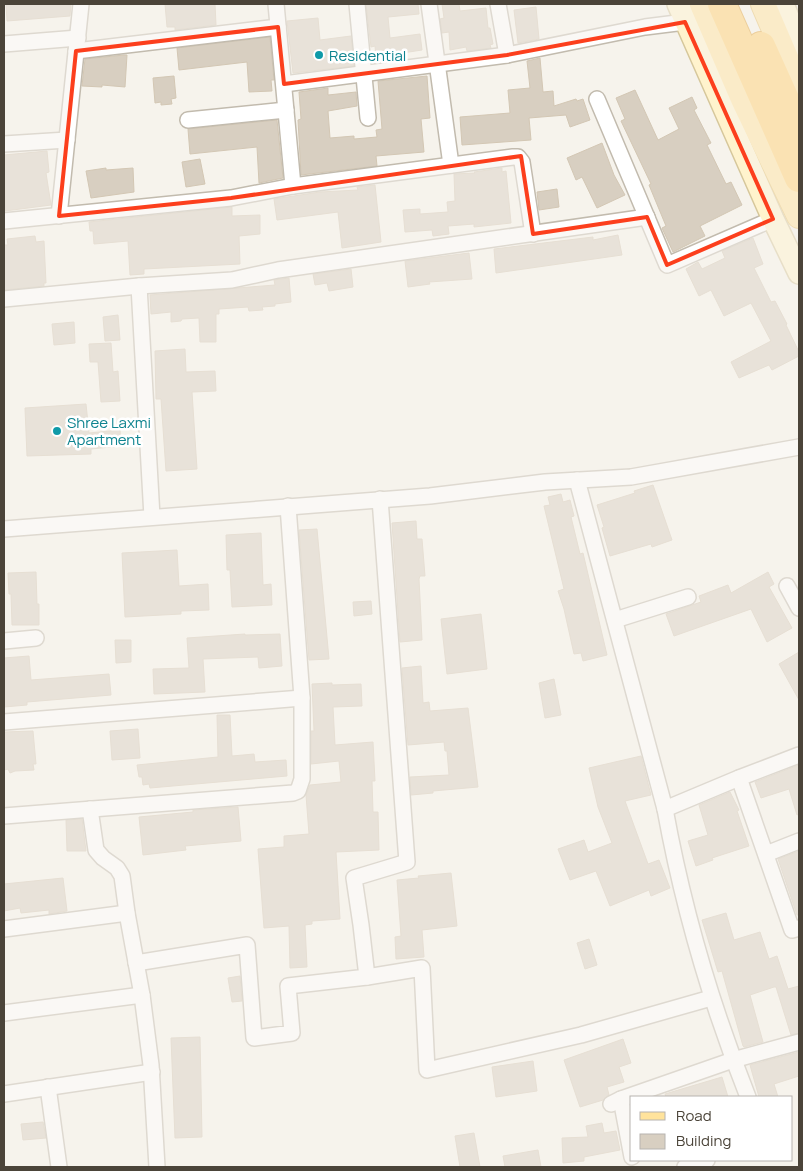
<svg xmlns="http://www.w3.org/2000/svg" width="803" height="1171" font-family="Manrope,sans-serif">
<rect width="100%" height="100%" fill="#f6f3ec"/>
<!-- building -->
<g fill="#d8cfc1" stroke="#d3c7b4">
<polygon points="6,4 71,4 70,16 7,21"/>
<polygon points="165,4 215,4 216,25 175,30 175,27 167,27"/>
<polygon points="366,4 418,4 419,14 388,17 390,38 420,34 422,50 376,57 375,46 371,47"/>
<polygon points="442,4 459,4 460,11 486,8 488,28 490,28 493,44 490,45 491,48 467,51 466,47 450,50 449,32 442,33 440,19 444,18"/>
<polygon points="536,7 539,39 518,43 514,10"/>
<polygon points="318,18 320,40 351,36 354,66 293,73 287,21"/>
<polygon points="270,37 274,80 271,80 272,91 249,92 247,62 179,70 177,48"/>
<polygon points="124,55 127,55 125,87 102,85 102,87 82,86 85,59"/>
<polygon points="540,58 543,92 553,91 554,106 576,99 577,101 583,99 590,120 570,127 566,115 529,118 531,140 462,145 460,117 510,113 508,90 530,88 527,61"/>
<polygon points="174,76 176,98 171,99 172,104 161,105 161,102 155,103 153,78"/>
<polygon points="427,76 430,118 421,119 424,152 376,156 377,166 301,175 298,120 301,119 299,92 328,88 328,95 356,92 357,106 328,111 330,138 354,136 354,139 377,137 376,130 382,129 378,81"/>
<polygon points="635,90 658,140 679,129 669,108 692,97 697,108 694,110 711,143 707,145 726,184 731,182 742,205 700,226 705,236 673,252 662,228 666,226 649,185 651,184 621,121 625,119 616,98"/>
<polygon points="277,120 283,178 259,183 257,147 190,154 188,129"/>
<polygon points="602,143 614,175 625,195 597,208 582,177 576,180 567,158"/>
<polygon points="47,151 49,172 46,173 51,205 5,211 4,155"/>
<polygon points="200,159 205,184 186,187 182,162"/>
<polygon points="106,168 106,170 133,168 134,192 91,198 86,171"/>
<polygon points="502,168 502,172 506,171 511,223 474,227 474,224 448,226 449,234 433,236 432,230 405,232 403,210 420,209 420,214 448,212 447,202 455,201 454,174 475,173 474,172"/>
<polygon points="375,185 381,242 342,248 338,212 277,220 274,199 320,192 358,190 357,187"/>
<polygon points="557,189 559,207 539,210 537,192"/>
<polygon points="232,207 232,216 260,215 260,234 239,236 240,264 144,269 144,274 130,275 128,241 94,244 93,231 90,231 89,222"/>
<polygon points="618,235 622,255 496,273 494,249 593,237 593,240"/>
<polygon points="35,236 36,242 44,241 46,283 44,283 44,286 4,290 4,245 8,245 7,239"/>
<polygon points="753,238 763,264 754,268 771,302 775,301 787,324 786,325 799,352 799,356 772,370 769,365 739,378 731,362 771,341 751,303 724,316 711,290 699,296 686,269 698,262 702,269 725,258 722,251"/>
<polygon points="469,253 472,279 429,282 430,284 408,287 405,261"/>
<polygon points="351,269 353,287 329,291 327,283 315,285 313,274"/>
<polygon points="289,278 291,302 275,304 275,306 262,307 263,310 249,311 248,307 219,309 219,314 216,314 216,342 200,342 199,318 182,319 181,321 171,322 171,312 151,314 150,295 275,285 274,280"/>
<polygon points="118,315 120,340 105,341 103,317"/>
<polygon points="74,322 75,343 54,345 52,324"/>
<polygon points="111,343 113,372 118,371 120,401 101,402 98,362 90,362 89,344"/>
<polygon points="185,349 186,372 215,371 216,391 192,392 197,469 166,471 161,399 156,399 155,351"/>
<polygon points="86,404 89,433 120,430 121,446 91,449 91,454 27,456 25,408"/>
<polygon points="653,485 672,540 652,547 651,544 610,556 602,528 604,527 597,505 635,493 634,491"/>
<polygon points="561,494 563,502 570,500 574,516 571,517 580,554 583,553 607,655 583,661 581,653 574,654 564,609 558,591 564,589 544,506 550,505 548,497"/>
<polygon points="416,521 417,539 422,539 425,576 420,576 419,579 422,640 400,642 392,523"/>
<polygon points="317,529 329,659 309,660 299,530"/>
<polygon points="261,533 263,585 271,584 272,605 232,607 230,570 227,570 226,535"/>
<polygon points="177,550 179,586 208,584 209,610 181,611 181,614 125,617 122,553"/>
<polygon points="36,572 37,604 39,604 39,625 12,625 11,594 9,594 8,573"/>
<polygon points="768,572 774,584 769,587 792,628 767,642 751,609 674,636 666,614 701,602 699,596 728,585 731,593"/>
<polygon points="371,601 372,614 354,616 353,602"/>
<polygon points="481,614 487,669 447,674 441,619"/>
<polygon points="245,634 245,635 280,634 282,666 259,668 258,657 203,659 205,692 154,694 153,669 189,668 187,638"/>
<polygon points="115,640 131,640 131,662 116,663"/>
<polygon points="799,652 799,700 779,664"/>
<polygon points="29,656 31,680 109,674 111,695 27,702 27,705 4,707 4,658"/>
<polygon points="421,666 423,703 429,702 430,711 468,708 478,787 433,791 433,793 411,795 410,777 449,775 447,751 445,751 444,742 408,745 402,668"/>
<polygon points="554,679 561,715 545,718 539,683"/>
<polygon points="332,683 332,685 361,684 362,706 333,707 335,745 373,742 375,781 372,781 373,812 378,812 379,850 336,852 340,919 312,921 312,924 305,925 307,967 290,968 289,926 264,928 258,849 284,847 284,836 309,834 306,795 310,785 341,782 339,761 311,764 311,731 314,731 312,684"/>
<polygon points="217,715 230,715 232,756 254,754 255,762 286,760 287,776 150,788 149,784 143,785 142,777 139,777 137,765 218,757"/>
<polygon points="138,729 140,758 112,760 110,731"/>
<polygon points="33,731 36,764 33,764 34,770 15,771 10,773 8,769 4,770 4,732"/>
<polygon points="641,756 651,795 625,801 648,864 659,860 670,888 651,896 649,890 610,906 596,871 570,880 558,849 584,840 588,852 612,843 598,807 589,768"/>
<polygon points="799,765 799,814 797,815 789,789 761,798 755,782"/>
<polygon points="730,792 739,810 737,811 749,846 712,858 713,860 696,866 688,841 708,835 699,805"/>
<polygon points="238,807 241,841 185,846 186,850 143,855 139,817 193,812 193,810"/>
<polygon points="82,819 86,851 67,851 66,820"/>
<polygon points="799,851 799,915 797,915 778,859"/>
<polygon points="451,873 457,926 422,930 424,957 396,959 395,937 401,936 397,880 419,878 418,876"/>
<polygon points="63,878 67,911 49,914 49,910 21,913 20,908 4,911 4,884"/>
<polygon points="726,913 734,940 760,932 769,959 777,956 788,989 799,986 799,1033 791,1035 776,987 774,987 750,995 763,1042 744,1047 743,1046 722,971 718,972 702,920"/>
<polygon points="589,939 597,965 585,969 577,943"/>
<polygon points="240,976 242,1001 232,1002 228,978"/>
<polygon points="200,1037 202,1137 175,1138 171,1038"/>
<polygon points="623,1039 631,1063 619,1067 624,1082 607,1087 609,1095 603,1100 580,1107 564,1060"/>
<polygon points="799,1052 799,1076 774,1084 778,1097 759,1097 750,1065"/>
<polygon points="533,1061 537,1091 496,1097 492,1067"/>
<polygon points="722,1077 728,1097 666,1097 665,1094"/>
<polygon points="43,1122 46,1138 23,1140 21,1124"/>
<polygon points="602,1123 604,1133 616,1131 620,1150 584,1157 584,1161 563,1163 562,1138 588,1137 586,1126"/>
<polygon points="474,1133 480,1167 460,1167 455,1136"/>
<polygon points="538,1150 541,1167 505,1167 503,1156"/>
</g>
<g fill="none" stroke-linecap="round" stroke-linejoin="round">
<!-- street casing -->
<g stroke="#c2bbae" stroke-width="18">
<g id="street">
<polyline points="276,4 293,186"/>
<polyline points="357,4 368,118"/>
<polyline points="429,4 451,165"/>
<polyline points="498,4 507,55"/>
<polyline points="4,44 78,38"/>
<polyline points="76,51 278,27"/>
<polyline points="284,84 507,55 645,27 685,22"/>
<polyline points="597,99 667,265 773,219"/>
<polyline points="188,120 286,110"/>
<polyline points="4,144 67,140"/>
<polyline points="59,216 81,4"/>
<polyline points="4,221 231,198 293,186 513,157 518,157 522,162 533,234"/>
<polyline points="139,286 152,517"/>
<polyline points="4,299 139,286 232,280 278,270 647,217"/>
<path d="M577,480L665,809C683,908 711,1004 748,1097"/>
<polyline points="4,529 430,496 545,482 631,477 799,447"/>
<polyline points="787,586 799,608"/>
<polyline points="615,620 688,597"/>
<polyline points="4,641 36,638"/>
<polyline points="4,722 302,698"/>
<polyline points="739,778 792,930 799,928"/>
<polyline points="90,809 96,850 103,858 117,868 122,876 127,913 142,995 151,1065 157,1167"/>
<polyline points="665,809 739,778 799,755"/>
<polyline points="4,816 293,793 298,791 302,779 302,698 288,506"/>
<polyline points="766,854 799,841"/>
<polyline points="4,929 127,913"/>
<polyline points="136,963 247,945 254,1038 292,1033 288,986 367,977 361,925 354,878 407,862 380,499"/>
<polyline points="367,977 422,968 427,1070 581,1035 711,998"/>
<polyline points="4,1013 142,995"/>
<polyline points="48,1087 59,1167"/>
<polyline points="4,1094 152,1072"/>
<polyline points="621,1099 632,1157"/>
<polyline points="611,1104 621,1099 733,1060 799,1042"/>
<polyline points="685,1167 707,1160"/>
</g>
</g>
<!-- secondary casing -->
<g stroke="#d6c79b" stroke-width="24">
<g id="secondary">
<polyline points="678,4 773,219 799,273"/>
<polyline points="783,4 799,45"/>
</g>
</g>
<!-- primary casing -->
<g stroke="#e6c16a" stroke-width="26">
<g id="primary">
<polyline points="702,4 743,99 799,216"/>
<polyline points="763,4 799,88"/>
</g>
</g>
<!-- highway casing -->
<g stroke="#e0a43c" stroke-width="30">
<g id="highway">
<polyline points="722,4 799,178"/>
<polyline points="761,46 799,130"/>
</g>
</g>
<!-- street -->
<use href="#street" stroke="#fff" stroke-width="15"/>
<!-- secondary -->
<use href="#secondary" stroke="#fff3cd" stroke-width="21"/>
<!-- primary -->
<use href="#primary" stroke="#ffe39c" stroke-width="24"/>
<!-- highway -->
<use href="#highway" stroke="#ffcf6e" stroke-width="28"/>
</g>
<!-- marked area -->
<path d="M0 0H803V1171H0ZM685,22L773,219L667,265L647,217L533,234L521,156L231,198L59,216L76,51L278,27L284,84L507,55Z" fill="#f6f3ec" fill-opacity=".55" fill-rule="evenodd"/>
<path fill="none" stroke="#fc3f1d" stroke-width="4" stroke-linejoin="round" d="M685,22L773,219L667,265L647,217L533,234L521,156L231,198L59,216L76,51L278,27L284,84L507,55Z"/>
<!-- markers -->
<g fill="#0f9aa8" stroke="#fff" stroke-width="2">
<circle cx="319" cy="55" r="5"/>
<circle cx="57" cy="431" r="5"/>
</g>
<g text-anchor="middle" dominant-baseline="central" stroke-width="5" stroke-linejoin="round" paint-order="stroke">
<!-- culture labels -->
<g font-size="15" fill="#0d838f" stroke="#fff" text-anchor="start">
<text x="329" y="55">Residential</text>
<text x="67" y="422">Shree Laxmi<tspan x="67" dy="17">Apartment</tspan></text>
</g>
</g>
<!-- border -->
<rect width="803" height="1171" fill="none" stroke="#4b4439" stroke-width="10"/>
<!-- legend -->
<rect x="630" y="1096" width="162" height="65" fill="#ffffff" stroke="#b7b4b0"/>
<rect x="640" y="1112" width="25" height="8" fill="#ffe39c" stroke="#b7b4b0"/>
<text x="676" y="1121" font-size="15" fill="#4b4439">Road</text>
<rect x="640" y="1134" width="25" height="15" fill="#d8cfc1" stroke="#b7b4b0"/>
<text x="676" y="1146" font-size="15" fill="#4b4439">Building</text>
</svg>
